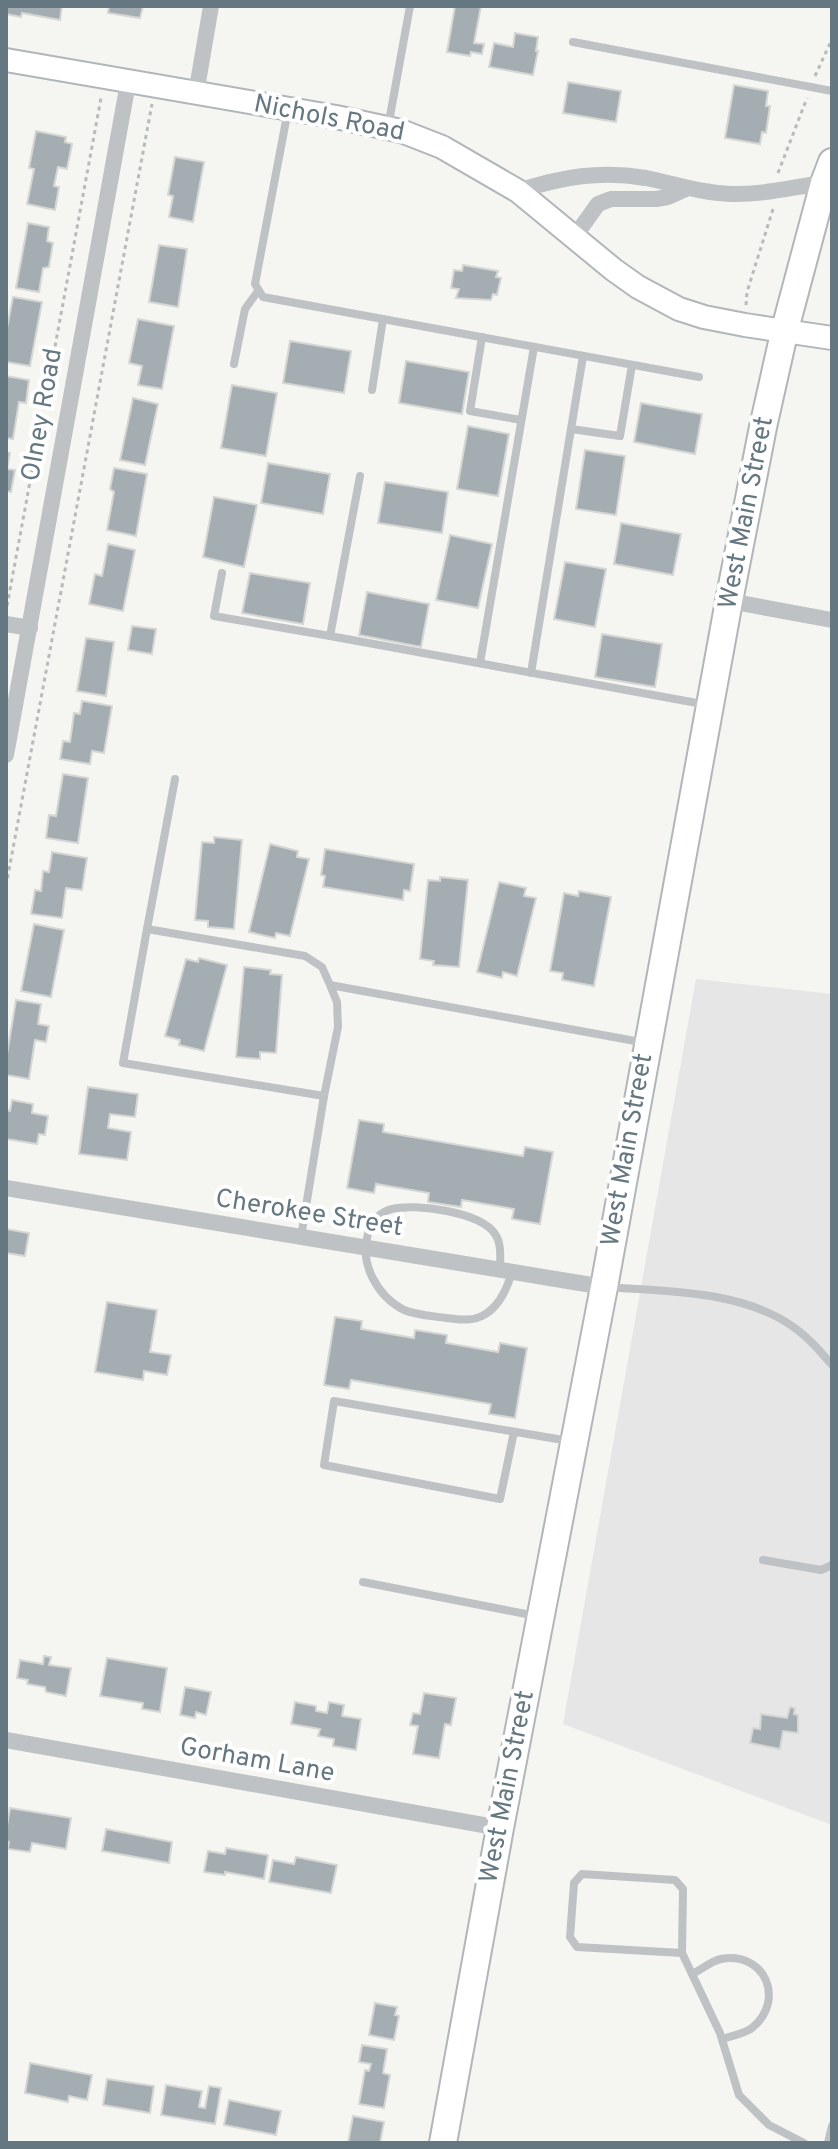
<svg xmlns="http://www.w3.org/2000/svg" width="838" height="2149" font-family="Overpass,sans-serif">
<rect width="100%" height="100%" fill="#f5f5f1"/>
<!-- built -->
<polygon fill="#e5e6e5" points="696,979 832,994 832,1825 563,1724"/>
<!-- building -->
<g fill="#a4aeb2" stroke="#d6d6d4" stroke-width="2">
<polygon points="6,6 62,6 60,20 22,13 21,17 6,14"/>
<polygon points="109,6 143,6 140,18 108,13"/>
<polygon points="455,6 481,6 474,43 484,44 482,54 471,52 470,56 447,52"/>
<polygon points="515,33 538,37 536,51 538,51 533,75 489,67 494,43 513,47"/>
<polygon points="568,82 621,91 616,122 563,113"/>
<polygon points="734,85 768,91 766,106 770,106 766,133 762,132 760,144 725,138"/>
<polygon points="36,131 66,137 65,142 72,144 67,169 58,167 54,186 59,187 55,210 27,204 34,169 29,168"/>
<polygon points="175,157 204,162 193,222 169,217 173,196 168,195"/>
<polygon points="28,223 49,227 47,241 53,243 49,267 43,268 39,292 16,288"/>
<polygon points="159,245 187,249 178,307 149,302"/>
<polygon points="463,265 498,271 496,277 501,278 497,295 493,294 491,300 456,298 459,289 451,288 454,270 462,271"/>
<polygon points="13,297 42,302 30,366 6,362 6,333"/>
<polygon points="138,319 174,326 162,389 138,385 142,366 129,363"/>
<polygon points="290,341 351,351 344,393 283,383"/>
<polygon points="406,361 469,372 462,414 399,403"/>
<polygon points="6,376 29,380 26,403 19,402 13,439 6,438"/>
<polygon points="232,385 277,393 266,456 221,448"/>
<polygon points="133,398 158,404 145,465 120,460"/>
<polygon points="641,403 702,414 695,454 634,442"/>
<polygon points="468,426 509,434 498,496 457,489"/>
<polygon points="585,450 625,456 616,515 576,509"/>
<polygon points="6,452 10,453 7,469 15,470 11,492 6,491"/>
<polygon points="268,463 330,474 323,514 261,503"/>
<polygon points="114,468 147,474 136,536 107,530 114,492 110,489"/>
<polygon points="385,482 448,492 442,533 378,523"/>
<polygon points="214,497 257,505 244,567 203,557"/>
<polygon points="621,523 681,534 673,575 614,564"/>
<polygon points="450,535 492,544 478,608 436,600"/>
<polygon points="108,544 135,550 123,611 89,604 95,574 102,576"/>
<polygon points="565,562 606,569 595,627 554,619"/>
<polygon points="250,573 310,583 303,624 242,613"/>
<polygon points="367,592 429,604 421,647 359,635"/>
<polygon points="132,626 156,629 152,654 128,650"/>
<polygon points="602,634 662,644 655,687 595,677"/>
<polygon points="86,638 114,642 106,696 77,691"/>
<polygon points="82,701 112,706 104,753 92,751 90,764 60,759 63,741 70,742 74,713 80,714"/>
<polygon points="63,774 88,778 78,843 46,838 49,815 56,816"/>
<polygon points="214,837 242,840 234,929 208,927 208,921 195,920 202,842 214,843"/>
<polygon points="270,844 298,851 297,857 309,859 290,936 276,933 275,938 249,932"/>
<polygon points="325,849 414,864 410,891 404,890 403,900 323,887 325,876 321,875"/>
<polygon points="52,852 87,858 82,890 66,888 62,918 31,914 35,890 41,891 43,871 49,872"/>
<polygon points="440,877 468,880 459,967 433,965 434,961 420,959 428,880 440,881"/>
<polygon points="499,882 526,888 524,896 536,898 517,976 503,972 502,978 477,972"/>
<polygon points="579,891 611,897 594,986 562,980 563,973 550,971 564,893 578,896"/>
<polygon points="34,924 64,930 51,997 21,991"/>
<polygon points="199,958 227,965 204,1051 179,1045 180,1040 165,1036 186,959 198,962"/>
<polygon points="244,967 271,970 270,974 282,975 276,1053 260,1052 260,1059 236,1057"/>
<polygon points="16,1000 41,1004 38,1024 49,1026 46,1042 35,1040 29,1079 6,1075 6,1060"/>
<polygon points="88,1087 138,1094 135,1117 110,1114 108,1128 131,1132 127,1160 79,1154"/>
<polygon points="12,1100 33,1104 32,1113 48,1116 45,1135 39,1134 37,1144 6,1139 6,1110 10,1111"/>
<polygon points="359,1120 384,1124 383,1132 523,1156 525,1147 553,1152 540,1224 512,1219 514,1209 462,1200 461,1207 428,1202 429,1193 376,1184 374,1193 347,1188"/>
<polygon points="6,1229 29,1233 25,1256 6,1253"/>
<polygon points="107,1302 157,1310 150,1352 171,1355 167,1375 144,1371 143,1380 95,1372"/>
<polygon points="335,1317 362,1321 361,1329 414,1338 415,1330 447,1335 446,1343 498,1352 500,1343 527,1348 515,1418 489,1414 491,1404 351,1380 349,1389 324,1385"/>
<polygon points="44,1656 51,1657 49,1665 71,1668 66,1696 46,1692 45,1687 27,1684 28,1680 17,1678 20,1660 43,1664"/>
<polygon points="107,1658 167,1668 160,1712 142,1709 143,1703 100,1696"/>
<polygon points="185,1687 211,1692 206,1715 196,1712 195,1718 180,1715"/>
<polygon points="424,1693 456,1698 451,1725 445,1724 439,1758 413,1754 418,1726 410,1725 413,1713 420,1714"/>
<polygon points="295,1702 316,1706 316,1711 327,1713 329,1702 344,1705 342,1716 361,1719 356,1750 333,1746 334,1739 318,1736 320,1729 291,1724"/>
<polygon points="790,1707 795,1708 794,1714 798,1715 798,1733 783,1731 780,1749 750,1743 753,1728 760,1729 761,1714 787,1718"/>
<polygon points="10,1808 71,1818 66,1849 32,1843 30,1852 8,1849 9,1842 6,1841 6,1832"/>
<polygon points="106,1829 172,1842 169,1863 102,1851"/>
<polygon points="226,1848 268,1855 264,1879 225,1872 225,1875 204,1872 208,1851 225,1854"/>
<polygon points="296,1857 337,1865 331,1893 269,1882 273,1860 294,1864"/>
<polygon points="375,2003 397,2007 395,2015 399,2016 394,2040 369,2035"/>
<polygon points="362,2045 387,2049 383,2073 390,2075 384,2108 359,2104 365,2070 369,2071 371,2064 359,2062"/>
<polygon points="30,2063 92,2075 87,2100 69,2096 68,2102 25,2093"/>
<polygon points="107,2079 154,2086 150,2113 103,2105"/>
<polygon points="166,2085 202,2091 199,2107 205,2108 209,2086 221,2088 215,2124 161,2115"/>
<polygon points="229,2100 281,2111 276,2135 224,2125"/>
<polygon points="353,2116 384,2122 380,2143 348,2143"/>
</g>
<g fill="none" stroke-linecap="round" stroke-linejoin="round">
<!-- secondary casing -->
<g stroke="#b0b6ba" stroke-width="26">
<polyline id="secondary" points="6,60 336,117 401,131 442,147 518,191 614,270 638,287 679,309 704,317 745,325 832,338"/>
</g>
<!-- primary casing -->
<g stroke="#b1b6b9" stroke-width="30">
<polyline id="primary" points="443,2143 500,1828 604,1287 729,601 763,427 785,329 824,183 832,162"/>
</g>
<!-- path -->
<g stroke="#b8bbbd" stroke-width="3" stroke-dasharray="4 4" stroke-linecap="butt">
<polyline points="815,76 832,39"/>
<polyline points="778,173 807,98"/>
<polyline points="746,305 747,292 773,209"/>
<polyline points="7,606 101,98"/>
<polyline points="6,886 152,104"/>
</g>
<!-- lane -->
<g stroke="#bec2c5" stroke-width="8">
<polyline points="573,42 832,91"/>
<polyline points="288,110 255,284 263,297 699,377"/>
<polyline points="388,127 410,6"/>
<polyline points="482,337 470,411 521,420"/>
<polyline points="234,364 245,309 258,291"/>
<polyline points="372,390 383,319"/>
<polyline points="571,429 620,436 632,365"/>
<polyline points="360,476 330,636 708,705"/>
<polyline points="222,573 214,616 330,636"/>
<polyline points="480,663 534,347"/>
<polyline points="531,673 583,356"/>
<polyline points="147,929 175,779"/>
<polyline points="330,985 337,1002 338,1027 324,1096 123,1063 147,929 305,956 322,967 330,985 646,1043"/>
<polyline points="301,1237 324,1096"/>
<path d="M500,1270C500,1258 502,1244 495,1234C481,1212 415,1203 392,1209C379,1212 372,1222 368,1234C359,1263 377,1296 404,1310C416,1315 433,1316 446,1318C459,1319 470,1322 482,1316C499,1308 507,1289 512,1272"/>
<path d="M607,1287C668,1292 740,1290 792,1326C808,1337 820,1351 832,1365"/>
<polyline points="514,1432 500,1499 324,1465 334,1401 569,1441"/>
<polyline points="763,1560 821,1570 832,1565"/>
<polyline points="363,1582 536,1616"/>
<polyline points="682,1953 577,1947 570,1937 574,1883 582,1874 675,1880 683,1889 682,1953 720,2033 739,2095 769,2125 804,2143"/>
<path d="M692,1974C701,1970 711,1961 721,1959C765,1951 786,2000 752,2028C744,2034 731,2036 722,2039"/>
<polyline points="828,2143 832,2126"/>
</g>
<!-- street -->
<g stroke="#bec2c5" stroke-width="16">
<polyline points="196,94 211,6"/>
<path d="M518,191C562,177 600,170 646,178C675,184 701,193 731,194C762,195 793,187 824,183"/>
<polyline points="575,236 598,204 611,199 656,199 668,197 686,189"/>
<polyline points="729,601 832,620"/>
<polyline points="6,624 30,628"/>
<polyline points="6,755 128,83"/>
<polyline points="6,1188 604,1287"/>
<polyline points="6,1740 500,1828"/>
</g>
<!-- secondary -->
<use href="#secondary" stroke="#fff" stroke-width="22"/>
<!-- primary -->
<use href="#primary" stroke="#fff" stroke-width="26"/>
</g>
<g text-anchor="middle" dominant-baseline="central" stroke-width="8" stroke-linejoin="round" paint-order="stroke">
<!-- street labels -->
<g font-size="26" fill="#657781" stroke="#fff">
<text transform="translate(329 119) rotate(11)">Nichols Road</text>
<text transform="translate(43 415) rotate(-80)">Olney Road</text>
<text transform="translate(747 513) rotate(-79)">West Main Street</text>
<text transform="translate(628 1150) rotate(-80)">West Main Street</text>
<text transform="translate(309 1214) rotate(9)">Cherokee Street</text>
<text transform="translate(257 1761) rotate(10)">Gorham Lane</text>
<text transform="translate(508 1787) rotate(-79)">West Main Street</text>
</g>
</g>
<!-- border -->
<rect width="838" height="2149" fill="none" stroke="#657781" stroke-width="16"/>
</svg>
